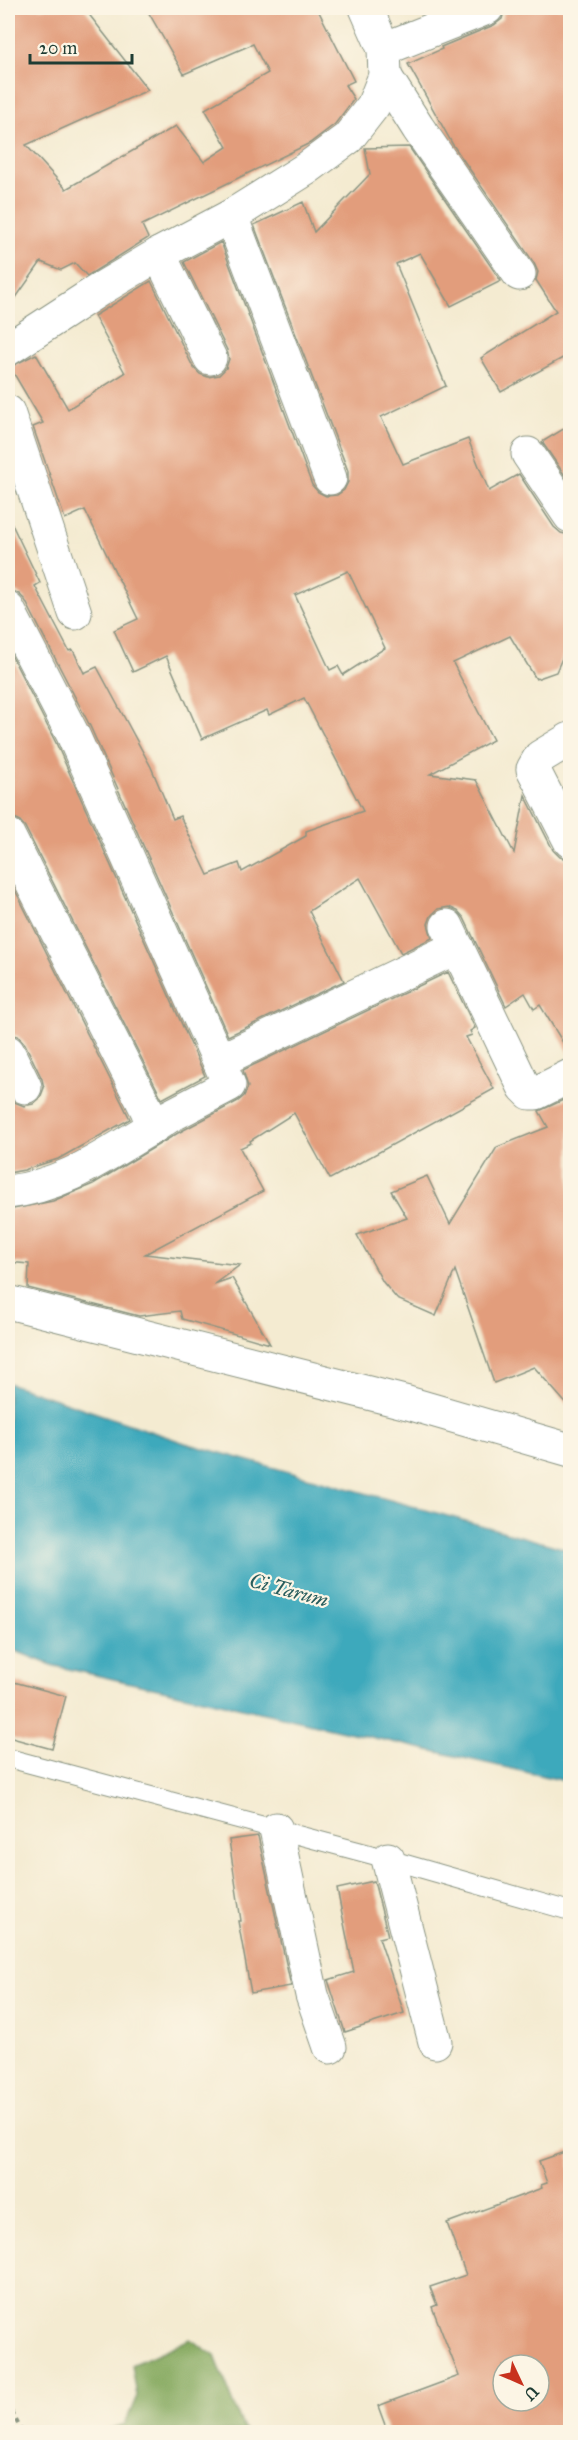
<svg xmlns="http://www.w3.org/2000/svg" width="578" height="2440" font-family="'IM FELL Great Primer',serif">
<rect width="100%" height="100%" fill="#fcf5e5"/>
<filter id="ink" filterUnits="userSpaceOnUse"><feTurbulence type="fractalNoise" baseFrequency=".0167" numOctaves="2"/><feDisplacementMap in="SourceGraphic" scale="12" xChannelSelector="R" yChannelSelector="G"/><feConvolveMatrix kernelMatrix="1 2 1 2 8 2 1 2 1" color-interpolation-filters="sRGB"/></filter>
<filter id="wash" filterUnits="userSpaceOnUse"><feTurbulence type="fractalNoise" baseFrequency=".008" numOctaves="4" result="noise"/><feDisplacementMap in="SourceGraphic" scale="24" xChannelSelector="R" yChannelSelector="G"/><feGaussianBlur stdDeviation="1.35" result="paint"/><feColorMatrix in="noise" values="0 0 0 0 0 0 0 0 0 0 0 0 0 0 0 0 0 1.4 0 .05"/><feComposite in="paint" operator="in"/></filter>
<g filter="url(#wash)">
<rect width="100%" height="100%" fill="#f4ebd1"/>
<!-- forest -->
<polygon fill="#82a75c" stroke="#507248" stroke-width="1.5" points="190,2339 215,2356 245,2432 100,2432 125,2424 137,2396 132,2365"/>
<!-- water -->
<polygon fill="#3ca9bc" stroke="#2e7378" stroke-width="1.5" points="8,1383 185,1443 570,1550 570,1782 51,1665 8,1648"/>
<g id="blocks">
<!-- building -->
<g fill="#e29d7b" fill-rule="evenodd">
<polygon points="8,8 84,8 148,90 26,145 66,189 176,126 204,162 227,147 205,109 268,73 253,44 184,74 146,8 317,8 354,81 345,85 354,99 335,124 310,143 142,225 148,238 87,276 75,263 61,270 41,262 8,309"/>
<polygon points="505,8 570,8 570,354 501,392 481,358 556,311 536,280 538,272 534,263 453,145 408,64 442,49 441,47 494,25 502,19"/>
<path d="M409,147L501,281L451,306L420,253L396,264L446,386L381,417L403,464L468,439L489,491L519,474L554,527L561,533L570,535V640L556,672L536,679L510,636L453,663L493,740L430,774L476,780L514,853L525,795L553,850L560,857L570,860V1054L540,1005L534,1009L525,993L506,1006L464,918L458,911L449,907L438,909L431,916L428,924L432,938L401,953L360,878L309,911L344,981L228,1036L90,726L25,600L18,593L8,590V516L40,583L35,586L69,651L73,650L84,673L97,667L151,767L173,819L180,816L208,875L239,863L242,872L306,836V831L363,811L304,698L269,715L267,710L202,739L166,656L133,672L114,630L138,619L85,510L65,519L33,427L43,423L10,367L36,354L68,409L125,373L94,316L151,281L193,367L200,374L208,377L219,375L226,368L229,359L227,350L184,262L221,242L312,485L318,492L326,496L337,495L344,490L348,482V471L254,225L303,202L314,232L370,174L365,148ZM348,571L385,648L343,675L338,666L330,670L295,595Z"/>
<polygon points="570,425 570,483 542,442"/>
<polygon points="8,649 56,743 205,1076 162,1099 25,827 19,820 11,817 8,807"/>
<polygon points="8,876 130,1119 58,1159 24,1170 8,1173 8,1094 14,1102 24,1106 33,1104 40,1098 44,1088 42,1079 25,1044 18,1036 8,1034"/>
<polygon points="448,972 475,1028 470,1031 472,1035 466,1037 494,1089 330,1179 294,1113 250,1141 251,1143 240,1148 263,1191 145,1254 240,1265 214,1284 232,1278 270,1344 182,1319 180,1311 139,1316 28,1288 29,1264 8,1262 8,1210 53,1201 93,1184 178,1133 238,1101 244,1096 248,1087 243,1070"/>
<polygon points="570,1097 570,1408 534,1367 494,1383 455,1270 436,1316 397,1299 383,1282 357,1235 407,1218 391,1191 427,1176 450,1224 497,1147 548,1127 539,1111"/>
<polygon points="14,1682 66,1696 52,1749 8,1737 8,1705"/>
<polygon points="258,1836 291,1986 251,1993 238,1921 241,1921 229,1840"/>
<polygon points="374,1881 388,1936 379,1938 404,2013 345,2032 328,1980 354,1972 337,1889"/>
<path d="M570,2150V2433H388L378,2406L459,2376L432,2307L437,2305L430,2287L466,2275L447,2223L542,2188L541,2185L547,2183L539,2161ZM503,2365H539V2401H503Z"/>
</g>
</g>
</g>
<g filter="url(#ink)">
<use href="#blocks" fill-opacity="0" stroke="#8a9482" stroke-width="1.5"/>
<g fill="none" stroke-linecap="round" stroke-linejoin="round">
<!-- service casing -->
<g stroke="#8a9482" stroke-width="20">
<polyline id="service" points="8,1758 388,1859 570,1911"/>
</g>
<!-- minor casing -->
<g stroke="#8a9482" stroke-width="35">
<g id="minor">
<polyline points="384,49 487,8"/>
<polyline points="385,76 418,128 519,274"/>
<polyline points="231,216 330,478"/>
<polyline points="159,254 210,358"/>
<polyline points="8,349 102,288 159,254 231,216 306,169 348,138 373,106 385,76 384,49 366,8"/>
<polyline points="8,412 75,613"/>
<polyline points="528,454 570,516"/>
<polyline points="8,609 73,735 219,1061 457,947"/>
<polyline points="570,739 540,757 533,769 570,841"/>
<polyline points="8,835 147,1110 153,1127 168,1117 229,1085 219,1061"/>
<polyline points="447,926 524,1087 530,1093 536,1093 570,1076"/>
<polyline points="8,1052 25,1087"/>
<path d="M8,1192C64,1186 105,1155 153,1127"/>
<polyline points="8,1302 408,1403 570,1450"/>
<polyline points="276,1829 312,1995 330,2047"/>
<polyline points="388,1859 435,2042"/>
</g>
</g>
<!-- path -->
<polyline stroke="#8a9482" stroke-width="4" stroke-dasharray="4.5 4.5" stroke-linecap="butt" points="8,2404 22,2432"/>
<!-- service -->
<use href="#service" stroke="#fff" stroke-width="18"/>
<!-- minor -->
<use href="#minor" stroke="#fff" stroke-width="33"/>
</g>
</g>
<g text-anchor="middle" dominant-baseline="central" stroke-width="4.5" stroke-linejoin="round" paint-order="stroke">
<!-- water labels -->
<g font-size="20" font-style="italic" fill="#285d5d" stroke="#fcf5e5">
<text transform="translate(289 1590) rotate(15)">Ci Tarum</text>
</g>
</g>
<!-- margin -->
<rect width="578" height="2440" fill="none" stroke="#fcf5e5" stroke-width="30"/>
<!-- north arrow -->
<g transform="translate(521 2383) rotate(134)"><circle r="28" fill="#fcf5e5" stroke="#a4ab9e" stroke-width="1.5"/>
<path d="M0-4.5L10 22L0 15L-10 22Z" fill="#c8321e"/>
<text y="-9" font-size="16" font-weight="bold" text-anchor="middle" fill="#1f3d34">U</text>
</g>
<!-- scale -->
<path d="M30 54v9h102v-9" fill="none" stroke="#1f3d34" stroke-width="3"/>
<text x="39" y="54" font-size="18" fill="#1f3d34" stroke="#fcf5e5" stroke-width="4.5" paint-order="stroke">20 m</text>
</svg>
